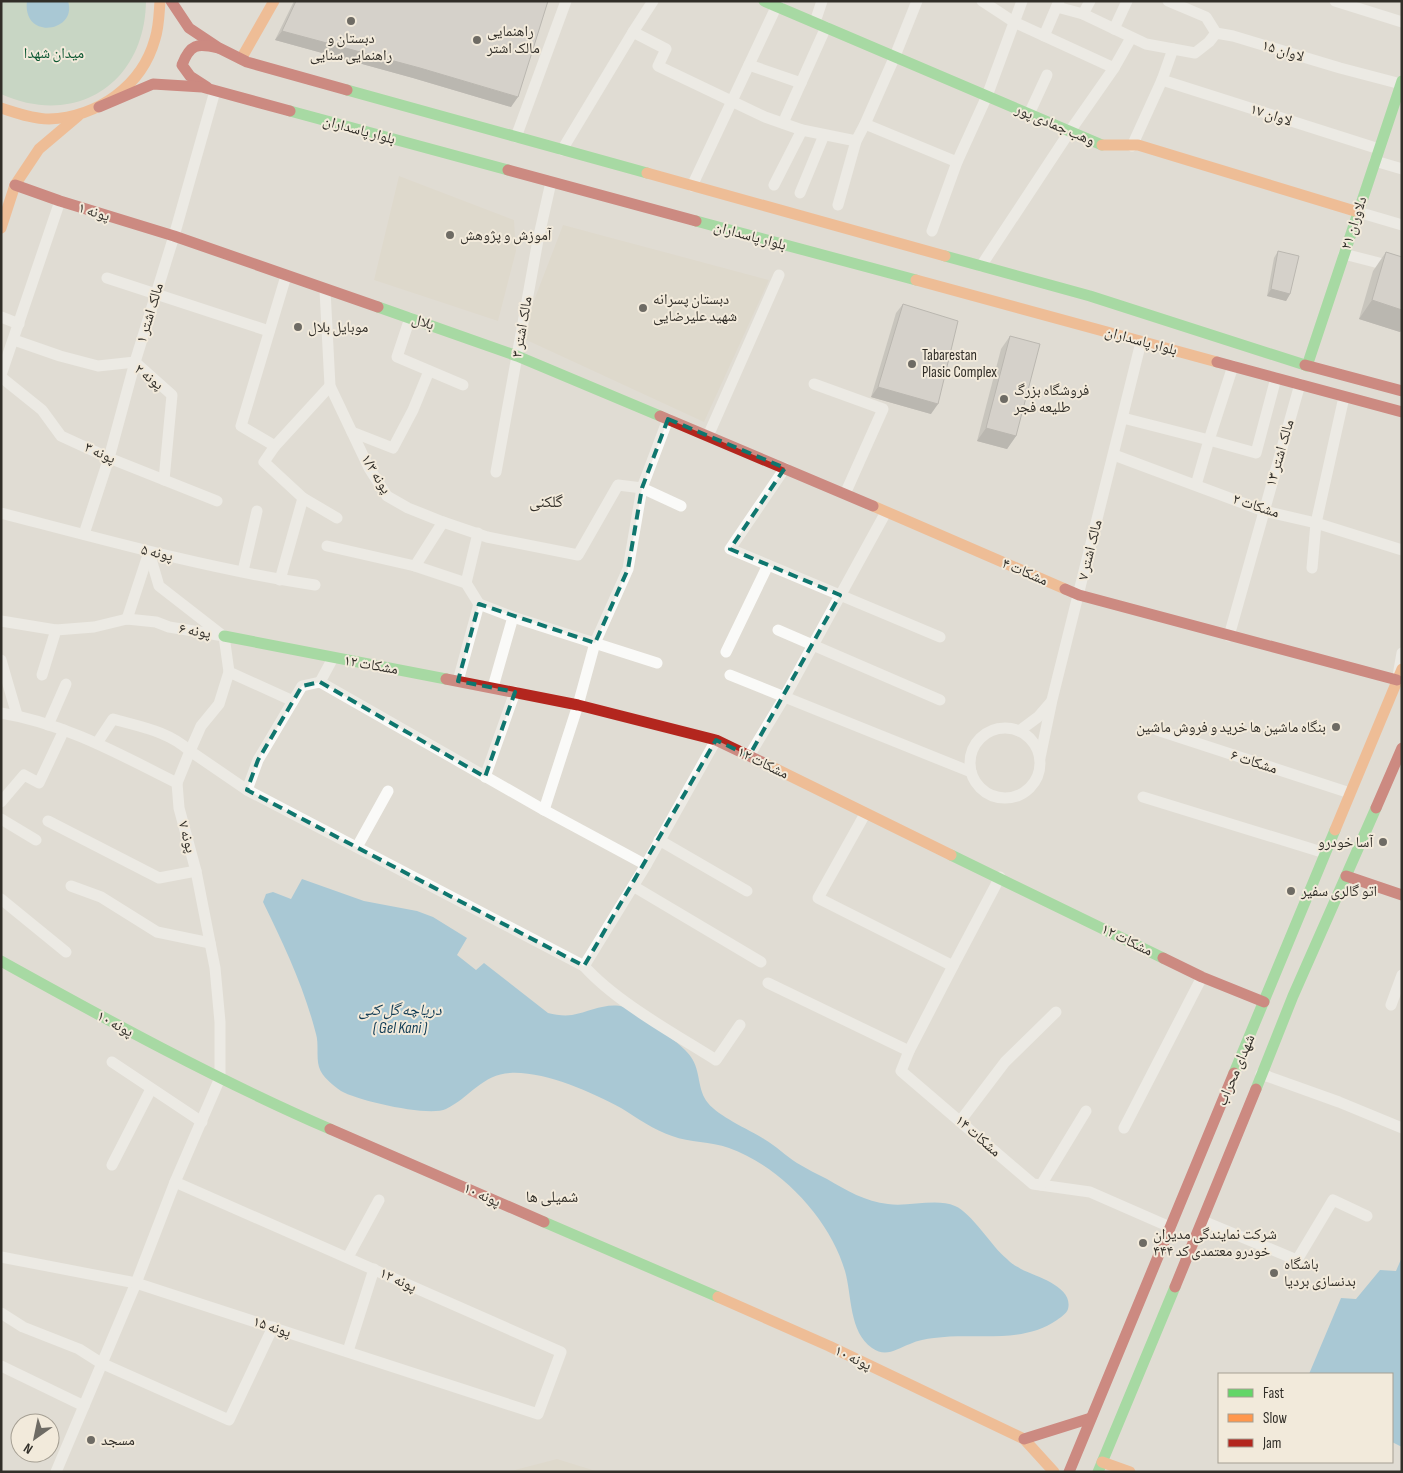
<svg xmlns="http://www.w3.org/2000/svg" width="1403" height="1473" font-family="'Sofia Sans Condensed','Noto Naskh Arabic',sans-serif">
<rect width="100%" height="100%" fill="#e0dcd3"/>
<!-- built -->
<g fill="#dcd5c4">
<polygon points="399,176 514,220 516,251 498,321 374,280"/>
<polygon points="563,225 769,280 704,422 520,337"/>
<polygon points="557,1459 599,1472 507,1472"/>
</g>
<!-- green -->
<path fill="#abceb1" d="M1,1H146C145,83 76,128 1,94Z"/>
<!-- water -->
<g fill="#67b0d6">
<path d="M27,1H68C78,32 22,41 27,1Z"/>
<path d="M302,879L364,901L417,911L433,917L467,938L457,955L476,970L484,963L548,1013C556,1015 564,1016 572,1015C590,1012 606,1002 624,1007C640,1018 682,1042 691,1057C701,1071 697,1090 708,1103C718,1116 748,1129 764,1139C776,1146 786,1156 797,1163C807,1169 817,1174 827,1179C846,1190 866,1202 888,1204C908,1207 937,1198 955,1206C972,1213 991,1246 1007,1259C1012,1264 1014,1265 1021,1269C1034,1276 1074,1286 1068,1309C1067,1313 1060,1318 1057,1320C1021,1345 974,1332 934,1338C926,1339 918,1340 910,1344C896,1349 886,1358 872,1348C849,1332 852,1296 845,1271C830,1219 780,1166 729,1148C710,1141 690,1143 672,1136C654,1130 637,1118 621,1108C591,1092 544,1071 510,1073C483,1074 469,1098 446,1109C429,1117 358,1101 341,1091C333,1085 322,1077 319,1067C316,1056 319,1044 316,1034C304,987 284,945 263,902L266,894L273,892L291,899Z"/>
<polygon points="1402,1257 1402,1447 1392,1442 1392,1374 1309,1374 1341,1298 1356,1299 1380,1270 1396,1271"/>
</g>
<g fill="none" stroke-linecap="round" stroke-linejoin="round">
<!-- street -->
<g stroke="#fafaf8" stroke-width="11">
<polyline points="982,1 1014,22 1114,68"/>
<polyline points="1168,1 1206,17 1216,33"/>
<polyline points="1335,1 1402,22"/>
<polyline points="1057,7 1083,14 1146,44 1195,53 1209,42 1216,33 1233,36 1340,68 1401,84"/>
<polyline points="1083,14 1090,1"/>
<polyline points="815,22 822,1"/>
<polyline points="1114,29 1127,1"/>
<polyline points="633,32 666,49 658,66 765,117 802,130 856,141"/>
<polyline points="1044,36 1059,1"/>
<polyline points="749,65 801,83"/>
<polyline points="1162,80 1379,149"/>
<polyline points="1029,114 1047,75"/>
<polyline points="783,123 826,27"/>
<polyline points="865,124 957,162"/>
<polyline points="516,137 566,1"/>
<polyline points="1132,146 1162,80 1173,49"/>
<polyline points="562,150 633,32 653,1"/>
<polyline points="1375,161 1402,169"/>
<polyline points="774,185 802,130"/>
<polyline points="692,186 779,1"/>
<polyline points="800,193 824,135"/>
<polyline points="838,205 856,141 865,124 895,56 917,1"/>
<polyline points="1358,212 1402,225"/>
<polyline points="932,231 957,162 987,96 1022,1"/>
<polyline points="1344,254 1402,269"/>
<polyline points="981,266 1070,131 1114,68 1131,38"/>
<polyline points="286,276 241,426 275,446 330,386"/>
<polyline points="107,278 269,331"/>
<polyline points="325,290 330,386 369,468 387,496 408,508 443,522 487,537 578,555 618,485 642,488 681,506"/>
<polyline points="1,317 19,324"/>
<polyline points="410,318 397,357 463,385"/>
<polyline points="14,340 60,356 98,366 135,362 172,395 164,480"/>
<polyline points="1,375 60,201"/>
<polyline points="1,377 42,410 61,436 109,458 217,501"/>
<polyline points="814,384 883,409 845,494"/>
<polyline points="1123,418 1209,440 1256,453 1276,378"/>
<polyline points="352,432 393,448 413,410 429,371"/>
<polyline points="708,436 779,275"/>
<polyline points="275,446 264,462 303,498 337,518"/>
<polyline points="1114,455 1264,511 1316,523 1402,550"/>
<polyline points="785,468 730,549 940,637"/>
<polyline points="496,472 538,240 551,182"/>
<polyline points="1196,485 1209,440 1233,366"/>
<path d="M1,513C105,540 209,569 315,585"/>
<polyline points="443,522 415,566 466,583 479,604 513,617 657,663"/>
<polyline points="84,534 109,458 135,362 174,236 215,91"/>
<polyline points="327,546 415,566"/>
<polyline points="149,552 159,586 222,635"/>
<polyline points="1312,568 1316,523 1344,397"/>
<polyline points="243,571 257,511"/>
<polyline points="280,580 303,498"/>
<polyline points="466,583 478,533"/>
<polyline points="127,619 149,552"/>
<polyline points="1,621 56,630 94,627 127,619 156,622 169,627 224,636"/>
<polyline points="778,630 940,700"/>
<polyline points="224,636 229,672 219,704 201,726 190,751 247,790 584,966 646,865 716,740"/>
<polyline points="1229,636 1300,384"/>
<polyline points="726,652 768,565"/>
<polyline points="333,658 320,682 544,810 646,865"/>
<polyline points="1,660 17,715"/>
<polyline points="229,672 293,701"/>
<polyline points="42,675 56,630"/>
<polyline points="730,675 971,772"/>
<polyline points="1398,676 1402,653"/>
<polyline points="458,681 479,604"/>
<polyline points="493,687 513,617"/>
<path d="M1,713C64,723 121,755 177,783L179,808L196,871L215,968L220,1022V1078L175,1182L136,1283L56,1472"/>
<polyline points="48,725 66,684"/>
<circle cx="1005" cy="763" r="35"/>
<polyline points="1157,730 1350,793"/>
<polyline points="1019,731 1038,717 1051,702"/>
<path d="M97,743L113,719C141,727 168,731 190,751L177,783"/>
<polyline points="749,756 784,698 886,512"/>
<polyline points="1040,758 1052,700 1141,342"/>
<polyline points="485,777 515,692"/>
<polyline points="247,790 258,760 302,686 320,682"/>
<polyline points="1143,797 1325,853"/>
<polyline points="1,802 24,775 39,783 64,730"/>
<polyline points="544,810 578,705 595,643 628,569 642,488 668,419"/>
<polyline points="865,814 818,898 953,966 1000,877"/>
<polyline points="1,819 36,840"/>
<polyline points="48,821 159,878 196,871"/>
<polyline points="659,840 747,891"/>
<polyline points="357,847 388,791"/>
<polyline points="71,886 101,897 157,932 210,943"/>
<polyline points="633,886 761,962"/>
<polyline points="1,899 66,952"/>
<path d="M584,966C616,1002 675,1034 716,1060L740,1025"/>
<polyline points="953,966 909,1051 901,1071 1033,1184 1090,1192 1170,1227"/>
<polyline points="768,983 909,1051"/>
<polyline points="1391,1005 1402,975"/>
<polyline points="112,1062 202,1122"/>
<polyline points="1261,1074 1339,1102 1402,1128"/>
<polyline points="961,1120 1005,1062 1056,1012"/>
<polyline points="1124,1128 1202,977"/>
<polyline points="112,1165 151,1089"/>
<polyline points="1041,1185 1086,1111"/>
<polyline points="1203,1221 1297,1260 1333,1200 1367,1216"/>
<polyline points="1,1257 136,1283 538,1414 561,1352 175,1182"/>
<polyline points="348,1257 379,1200"/>
<polyline points="1,1313 23,1327 79,1349 101,1363 229,1420 273,1327"/>
<polyline points="348,1351 374,1269"/>
<polyline points="1,1366 84,1406"/>
</g>
<!-- fast -->
<g stroke="#63d668" stroke-width="11">
<polyline points="764,1 1102,145"/>
<polyline points="347,90 647,173"/>
<polyline points="290,111 508,170"/>
<polyline points="696,221 916,280"/>
<polyline points="945,256 1090,296 1305,365"/>
<polyline points="378,307 517,356 660,416"/>
<polyline points="1307,366 1402,81"/>
<polyline points="224,636 446,679"/>
<polyline points="951,855 1163,958"/>
<path d="M1,961C109,1021 217,1080 330,1129"/>
<polyline points="1234,1073 1335,830"/>
<polyline points="1256,1089 1293,996 1376,808"/>
<polyline points="544,1222 718,1297"/>
<polyline points="1098,1472 1175,1287"/>
</g>
<!-- slow -->
<g stroke="#ff974d" stroke-width="11">
<polyline points="241,59 274,1"/>
<path d="M1,108C17,113 33,119 49,119C98,117 142,86 155,39C159,27 159,14 160,1"/>
<polyline points="1102,145 1138,145 1358,212"/>
<polyline points="647,173 945,256"/>
<polyline points="1,228 15,185 39,149 78,116"/>
<polyline points="916,280 1217,362"/>
<polyline points="873,506 1065,589"/>
<polyline points="764,763 951,855"/>
<polyline points="1335,830 1402,669"/>
<polyline points="718,1297 829,1346 1024,1439 1054,1472"/>
<polyline points="1102,1462 1130,1472"/>
</g>
<!-- jam -->
<g stroke="#b3261e" stroke-width="11">
<polyline points="171,1 189,28 219,48 247,62 347,90"/>
<path d="M207,87L190,76L182,65C190,44 197,43 218,48"/>
<polyline points="99,107 153,84 202,87 290,111"/>
<polyline points="508,170 696,221"/>
<polyline points="15,185 60,201 174,236 378,307"/>
<polyline points="1217,362 1402,412"/>
<polyline points="1305,365 1402,391"/>
<polyline points="660,416 873,506"/>
<polyline points="1065,589 1079,595 1397,680"/>
<polyline points="446,679 578,705 716,740 764,763"/>
<polyline points="1376,808 1402,748"/>
<polyline points="1346,876 1402,895"/>
<polyline points="1163,958 1202,977 1264,1002"/>
<polyline points="330,1129 544,1222"/>
<polyline points="1175,1287 1256,1089"/>
<polyline points="1024,1439 1091,1418"/>
<polyline points="1069,1472 1234,1073"/>
</g>
</g>
<!-- wall -->
<g fill="#aca9a3">
<polygon points="294,1 548,1 511,107 413,78 275,40"/>
<polygon points="1278,251 1290,294 1286,301 1267,296 1274,258"/>
<polygon points="1386,252 1402,257 1402,330 1400,332 1359,319 1373,271"/>
<polygon points="903,304 931,414 871,397 896,313"/>
<polygon points="1010,336 1016,436 1007,449 977,441 1001,349"/>
</g>
<!-- shaded-wall -->
<g fill="#8c8985">
<polygon points="282,31 420,68 518,97 511,107 413,78 275,40"/>
<polygon points="1271,289 1290,294 1286,301 1267,296"/>
<polygon points="1372,300 1402,310 1402,330 1400,332 1359,319"/>
<polygon points="878,387 938,404 931,414 871,397"/>
<polygon points="986,428 1016,436 1007,449 977,441"/>
</g>
<!-- building -->
<g fill="#c8c4be" stroke="#8c8985">
<polygon points="296,1 548,1 518,97 420,68 282,31"/>
<polygon points="1278,251 1299,256 1290,294 1271,289"/>
<polygon points="1386,252 1402,257 1402,310 1372,300"/>
<polygon points="903,304 958,321 938,404 878,387"/>
<polygon points="1010,336 1040,344 1016,436 986,428"/>
</g>
<!-- marked area -->
<path d="M0 0H1403V1473H0ZM668,419L785,468L730,549L840,595L749,756L716,740L584,966L247,790L258,760L302,686L320,682L485,777L515,692L458,681L479,604L595,643L628,569L642,488Z" fill="#e0dcd3" fill-opacity=".55" fill-rule="evenodd"/>
<path fill="none" stroke="#0f766e" stroke-width="4" stroke-dasharray="10 6" stroke-linejoin="round" d="M668,419L785,468L730,549L840,595L749,756L716,740L584,966L247,790L258,760L302,686L320,682L485,777L515,692L458,681L479,604L595,643L628,569L642,488Z"/>
<!-- markers -->
<g fill="#6e6b64" stroke="#f2eadb" stroke-width="2">
<circle cx="351" cy="21" r="5"/>
<circle cx="477" cy="40" r="5"/>
<circle cx="450" cy="235" r="5"/>
<circle cx="643" cy="308" r="5"/>
<circle cx="298" cy="327" r="5"/>
<circle cx="912" cy="364" r="5"/>
<circle cx="1004" cy="399" r="5"/>
<circle cx="1336" cy="727" r="5"/>
<circle cx="1383" cy="842" r="5"/>
<circle cx="1291" cy="891" r="5"/>
<circle cx="1143" cy="1243" r="5"/>
<circle cx="1274" cy="1273" r="5"/>
<circle cx="91" cy="1440" r="5"/>
</g>
<g text-anchor="middle" dominant-baseline="central" stroke-width="4" stroke-linejoin="round" paint-order="stroke">
<!-- poi labels -->
<g font-size="15" fill="#312e28" stroke="#f2eadb" text-anchor="start">
<text x="487" y="31">راهنمایی<tspan x="487" dy="17">مالک اشتر</tspan></text>
<text x="351" y="38" text-anchor="middle">دبستان و<tspan x="351" dy="17">راهنمایی سنایی</tspan></text>
<text x="460" y="235">آموزش و پژوهش</text>
<text x="653" y="299">دبستان پسرانه<tspan x="653" dy="17">شهید علیرضایی</tspan></text>
<text x="308" y="327">موبایل بلال</text>
<text x="922" y="355">Tabarestan<tspan x="922" dy="17">Plasic Complex</tspan></text>
<text x="1014" y="390">فروشگاه بزرگ<tspan x="1014" dy="17">طلیعه فجر</tspan></text>
<text x="1326" y="727" text-anchor="end">بنگاه ماشین ها خرید و فروش ماشین</text>
<text x="1373" y="842" text-anchor="end">آسا خودرو</text>
<text x="1301" y="891">اتو گالری سفیر</text>
<text x="1153" y="1234">شرکت نمایندگی مدیران<tspan x="1153" dy="17">خودرو معتمدی کد ۴۴۴</tspan></text>
<text x="1284" y="1264">باشگاه<tspan x="1284" dy="17">بدنسازی بردیا</tspan></text>
<text x="101" y="1440">مسجد</text>
</g>
<!-- street labels -->
<g font-size="15" fill="#312e28" stroke="#f2eadb">
<text transform="translate(1283 51) rotate(17)">لاوان ۱۵</text>
<text transform="translate(1271 115) rotate(18)">لاوان ۱۷</text>
<text transform="translate(1055 125) rotate(23)">وهب جمادی پور</text>
<text transform="translate(359 130) rotate(15)">بلوار پاسداران</text>
<text transform="translate(94 212) rotate(17)">پونه ۱</text>
<text transform="translate(1354 223) rotate(-72)">دلاوران ۲۱</text>
<text transform="translate(750 236) rotate(15)">بلوار پاسداران</text>
<text transform="translate(150 313) rotate(-73)">مالک اشتر ۱</text>
<text transform="translate(423 322) rotate(19)">بلال</text>
<text transform="translate(522 327) rotate(-80)">مالک اشتر ۳</text>
<text transform="translate(1141 341) rotate(15)">بلوار پاسداران</text>
<text transform="translate(149 377) rotate(38)">پونه ۲</text>
<text transform="translate(100 453) rotate(24)">پونه ۳</text>
<text transform="translate(1280 453) rotate(-74)">مالک اشتر ۱۳</text>
<text transform="translate(376 474) rotate(58)">پونه ۱/۳</text>
<text transform="translate(1256 506) rotate(18)">مشکات ۲</text>
<text transform="translate(1090 550) rotate(-76)">مالک اشتر ۷</text>
<text transform="translate(157 553) rotate(13)">پونه ۵</text>
<text transform="translate(1025 572) rotate(23)">مشکات ۴</text>
<text transform="translate(195 631) rotate(10)">پونه ۶</text>
<text transform="translate(371 665) rotate(10)">مشکات ۱۲</text>
<text transform="translate(1254 762) rotate(18)">مشکات ۶</text>
<text transform="translate(763 763) rotate(26)">مشکات ۱۲</text>
<text transform="translate(187 837) rotate(75)">پونه ۷</text>
<text transform="translate(1127 940) rotate(26)">مشکات ۱۲</text>
<text transform="translate(115 1024) rotate(28)">پونه ۱۰</text>
<text transform="translate(1236 1070) rotate(-67)">شهدای محراب</text>
<text transform="translate(978 1136) rotate(41)">مشکات ۱۴</text>
<text transform="translate(482 1195) rotate(24)">پونه ۱۰</text>
<text transform="translate(398 1280) rotate(24)">پونه ۱۲</text>
<text transform="translate(272 1327) rotate(18)">پونه ۱۵</text>
<text transform="translate(853 1358) rotate(25)">پونه ۱۰</text>
</g>
<!-- park labels -->
<g font-size="15" fill="#0b5731" stroke="#f2eadb">
<text x="54" y="53">میدان شهدا</text>
</g>
<!-- neighbourhood labels -->
<g font-size="16" fill="#312e28" stroke="#f2eadb">
<text x="546" y="502">گلکنی</text>
<text x="552" y="1197">شمیلی ها</text>
</g>
<!-- water labels -->
<g font-size="16" font-style="italic" fill="#103b54" stroke="#f2eadb">
<text x="400" y="1010">دریاچه گل کنی<tspan x="400" dy="18">( Gel Kani )</tspan></text>
</g>
</g>
<!-- border -->
<rect width="1403" height="1473" fill="none" stroke="#312e28" stroke-width="5"/>
<!-- legend -->
<rect x="1218" y="1373" width="175" height="90" fill="#f2eadb" stroke="#a59f93"/>
<rect x="1228" y="1389" width="25" height="8" fill="#63d668" stroke="#a59f93"/>
<text x="1263" y="1398" font-size="15" fill="#312e28">Fast</text>
<rect x="1228" y="1414" width="25" height="8" fill="#ff974d" stroke="#a59f93"/>
<text x="1263" y="1423" font-size="15" fill="#312e28">Slow</text>
<rect x="1228" y="1439" width="25" height="8" fill="#b3261e" stroke="#a59f93"/>
<text x="1263" y="1448" font-size="15" fill="#312e28">Jam</text>
<!-- north arrow -->
<g transform="translate(35 1438) rotate(213)"><circle r="24" fill="#f2eadb" stroke="#a59f93"/>
<path d="M0-4L9 19L0 12L-9 19Z" fill="#6e6b64"/>
<text y="-8" font-size="14" font-weight="bold" text-anchor="middle" fill="#312e28">N</text>
</g>
</svg>
